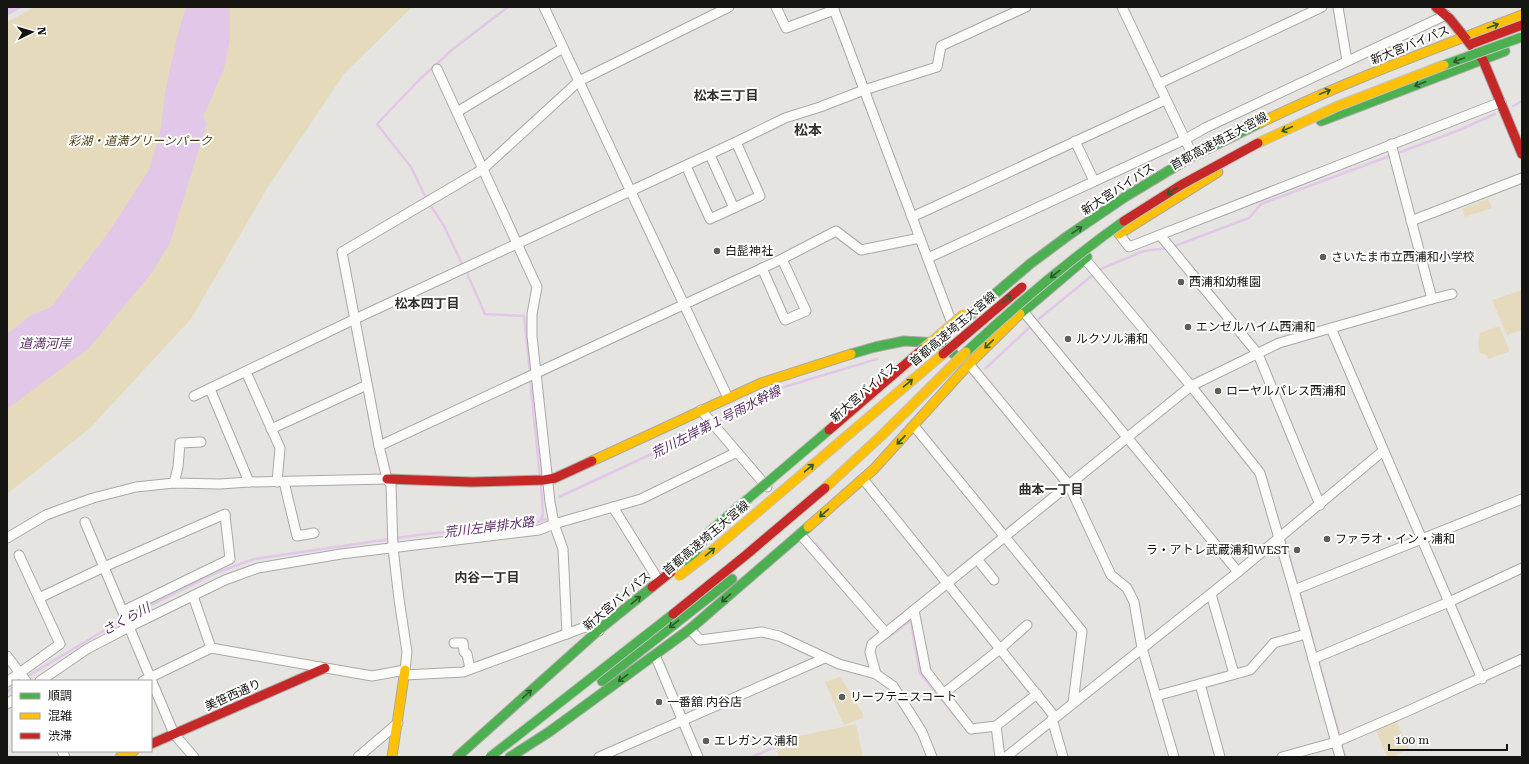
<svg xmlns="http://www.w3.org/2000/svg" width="1529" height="764" font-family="'Roboto Serif','Noto Sans JP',serif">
<rect width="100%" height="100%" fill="#e5e4e0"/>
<!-- green -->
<g fill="#e5dbbc">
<polygon points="35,7 412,7 344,74 268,187 191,319 89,429 7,494 7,22"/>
<polygon points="1488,199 1492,208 1465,217 1462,209"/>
<polygon points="1522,290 1522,330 1507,335 1492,300"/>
<path d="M1499,326L1509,349L1508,352L1488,359L1486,355L1480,353C1478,345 1478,341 1480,333Z"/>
<polygon points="840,677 862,712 863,718 844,725 825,682"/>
<polygon points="1396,719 1409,749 1392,757 1387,757 1375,728"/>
<polygon points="856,724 863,757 779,757 777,751 785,739"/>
</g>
<!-- water -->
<g fill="#e2c7e8">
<polygon points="7,7 23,7 7,16"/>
<polygon points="186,7 230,7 230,39 224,69 203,117 207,123 170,243 151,274 88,349 7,409 7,334 33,314 51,307 106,236 149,170 161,128 165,92 177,37"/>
</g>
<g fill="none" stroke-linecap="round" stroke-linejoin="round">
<!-- stream -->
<g stroke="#e2c7e8" stroke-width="2.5">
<polyline points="1513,106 1522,101"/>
<polyline points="1172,247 1249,218 1261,204 1457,131 1495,114"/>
<polyline points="463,266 444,226 427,200 411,167 377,124 420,79 453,49 508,7"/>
<polyline points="1098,270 1144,251 1167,248"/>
<polyline points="466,271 485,314 524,316 530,373"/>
<polyline points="1035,322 1094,274"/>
<polyline points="985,369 1031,326"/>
<polyline points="530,378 540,477"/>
<polyline points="541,484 543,514 541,520"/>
<polyline points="559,497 699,432 784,387 877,359"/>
<polyline points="1284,537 1317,655"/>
<polyline points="816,544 846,580"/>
<polyline points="889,634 890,636 909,622 911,623 920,673 969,733 973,733"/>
<polyline points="1318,659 1340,737"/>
<polyline points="25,678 123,619 216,573 254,559 418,535 537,522 546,519"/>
<polyline points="7,692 13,687"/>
<polyline points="1341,742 1345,757"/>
<polyline points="752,757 782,744"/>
</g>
<!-- street casing -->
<g stroke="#a9a9a6" stroke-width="11">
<g id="street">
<polyline points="544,7 728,398"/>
<polyline points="776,7 786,28 834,10"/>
<polyline points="833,7 953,326"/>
<polyline points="1122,7 1193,156"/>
<polyline points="1338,7 1347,61"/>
<polyline points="437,69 537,287 532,314 532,336 550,502 554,524 563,549 567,634"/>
<polyline points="1158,84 1322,7"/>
<polyline points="457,112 563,48"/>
<polyline points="1075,141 1094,181"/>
<polyline points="1391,144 1432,299"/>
<polyline points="710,155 734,208"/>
<polyline points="686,166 710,219 760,196 736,142"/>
<polyline points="912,217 1165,100"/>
<polyline points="1411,221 1522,178"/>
<polyline points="1119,234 1129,247 1501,102"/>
<polyline points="1160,235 1258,354 1320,505"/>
<polyline points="928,258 1184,140 1205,128 1446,15"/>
<polyline points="1085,259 1191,386 1260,473 1294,590 1340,757"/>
<polyline points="762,268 785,320 806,311 782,259"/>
<polyline points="1023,311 1238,572"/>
<polyline points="1331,328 1482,679"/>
<polyline points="969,364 1069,485 1111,575 1127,588 1134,602 1142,648 1174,757"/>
<polyline points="246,372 280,448 277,482"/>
<polyline points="210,389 249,482"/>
<polyline points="194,396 355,319 736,142 785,118 820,107 864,90 937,67 941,46 1026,7"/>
<polyline points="701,410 767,487"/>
<polyline points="914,426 1082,631 1073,703"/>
<polyline points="271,429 367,385"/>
<polyline points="379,446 782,259 836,231 861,250 920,238"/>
<polyline points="863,479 1055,717"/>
<polyline points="284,482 297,536 314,533"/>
<polyline points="174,483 178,467 180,443 201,442"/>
<polyline points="613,507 659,581"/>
<polyline points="85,522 174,734 194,757"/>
<polyline points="800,534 886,633"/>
<polyline points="7,538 46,515 62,509 93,498 136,487 174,483 220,484 249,482 387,479"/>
<polyline points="977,559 994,580"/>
<polyline points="1294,590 1522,499"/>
<polyline points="1211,594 1234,674"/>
<polyline points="193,596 211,648"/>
<polyline points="39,598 104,567 225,514"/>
<polyline points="914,610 926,671 971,729 996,726 1037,694"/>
<polyline points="123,611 230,559 225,515"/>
<polyline points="690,629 700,640 762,632 779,636 839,664 876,674 893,686 922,732 932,757"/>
<polyline points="454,643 463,643 464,652 467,654 470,669"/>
<polyline points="655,655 698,757"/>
<polyline points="7,656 26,681"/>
<polyline points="1313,659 1449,602 1522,568"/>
<polyline points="876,674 870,652 872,644 1191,386 1279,343 1432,299 1452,294"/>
<polyline points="405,675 463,672 588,626 599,631"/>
<polyline points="40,681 87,649 129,627 225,580 258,568 341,554 539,530 554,524 641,499 737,452"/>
<polyline points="143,681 211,648 372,676 405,670 407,652 399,599 393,548 391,485 387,479 379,446 342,252 483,169 579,81 729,7"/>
<polyline points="7,682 60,644 19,555"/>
<polyline points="1200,684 1220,757"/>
<polyline points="943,694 1000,649 1027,625"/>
<polyline points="1156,696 1250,670 1274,643 1306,634"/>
<polyline points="7,704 13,700"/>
<polyline points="1052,719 1063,757"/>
<polyline points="996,726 1000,757"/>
<polyline points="62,751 65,757"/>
<polyline points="358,757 398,723"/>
<polyline points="599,757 825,658"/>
<polyline points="1006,757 1238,572 1383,451"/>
<polyline points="1282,757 1336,742 1410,710 1522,659"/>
</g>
</g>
<!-- fast casing -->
<g stroke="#a9a9a6" stroke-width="11">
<g id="fast">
<polyline points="1321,121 1505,51"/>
<polyline points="1020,314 1087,257"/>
<polyline points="955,328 1030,264 1069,235 1125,197 1193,156 1260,123"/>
<polyline points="851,354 875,347 904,341 938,343 954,354"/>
<polyline points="602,681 732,579"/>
<polyline points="457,757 601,628 652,587"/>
<polyline points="510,757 549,732 690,629 808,527"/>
</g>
</g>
<!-- slow casing -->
<g stroke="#a9a9a6" stroke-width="11">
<g id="slow">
<path d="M1260,123C1345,81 1434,49 1522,15"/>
<polyline points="1119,234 1218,172"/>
<polyline points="592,461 761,383 851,354"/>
<polyline points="808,527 874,469 969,364 1020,314"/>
<polyline points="120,757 134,751"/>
<polyline points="392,757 405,670"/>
</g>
</g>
<!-- jam casing -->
<g stroke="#a9a9a6" stroke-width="11">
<g id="jam">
<polyline points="1436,7 1450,19 1483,60 1522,154"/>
<polyline points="387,479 472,482 544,480 555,478 592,461"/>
<polyline points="652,587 697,551"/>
<polyline points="151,744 325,668"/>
</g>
</g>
<!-- street -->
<use href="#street" stroke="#fbfbfa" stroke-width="9"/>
<!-- fast -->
<use href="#fast" stroke="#4caf50" stroke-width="9"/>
<!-- slow -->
<use href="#slow" stroke="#ffc107" stroke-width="9"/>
<!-- jam -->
<use href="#jam" stroke="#c62828" stroke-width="9"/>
<!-- fast-bridge casing -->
<g stroke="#c2c2c0" stroke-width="11" stroke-linecap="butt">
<g id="fast-bridge">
<polyline points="1444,65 1522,37"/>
<path d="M966,352C1016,305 1068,261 1124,221"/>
<polyline points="688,563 710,531 829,430"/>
<polyline points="490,757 673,614"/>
</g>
</g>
<!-- slow-bridge casing -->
<g stroke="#c2c2c0" stroke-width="11" stroke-linecap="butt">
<g id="slow-bridge">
<polyline points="1258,143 1338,106 1444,65"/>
<polyline points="923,349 964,314"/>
<polyline points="825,488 881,436 966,352"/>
<polyline points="679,576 713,550 943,354"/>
</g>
</g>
<!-- jam-bridge casing -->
<g stroke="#c2c2c0" stroke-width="11" stroke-linecap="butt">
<g id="jam-bridge">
<polyline points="1471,44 1522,25"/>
<polyline points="1124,221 1181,185 1258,143"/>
<polyline points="943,354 1022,287"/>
<polyline points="829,430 923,349"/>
<polyline points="673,614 746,555 825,488"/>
</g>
</g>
<!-- fast-bridge -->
<use href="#fast-bridge" stroke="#4caf50" stroke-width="9"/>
<!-- slow-bridge -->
<use href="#slow-bridge" stroke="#ffc107" stroke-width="9"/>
<!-- jam-bridge -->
<use href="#jam-bridge" stroke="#c62828" stroke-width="9"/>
</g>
<!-- one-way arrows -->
<defs><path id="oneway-shaft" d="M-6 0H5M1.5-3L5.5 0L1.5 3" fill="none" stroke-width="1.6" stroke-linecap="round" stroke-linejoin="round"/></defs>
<g stroke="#2d5a2d">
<use href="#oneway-shaft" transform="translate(1493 26) rotate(-20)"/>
<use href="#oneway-shaft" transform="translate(1459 60) rotate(159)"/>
<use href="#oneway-shaft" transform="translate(1420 84) rotate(159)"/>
<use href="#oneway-shaft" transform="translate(1325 92) rotate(-22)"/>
<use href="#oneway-shaft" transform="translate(1287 129) rotate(156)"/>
<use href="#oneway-shaft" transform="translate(1172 191) rotate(149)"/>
<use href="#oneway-shaft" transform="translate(1077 230) rotate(-34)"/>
<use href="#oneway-shaft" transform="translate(1055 274) rotate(142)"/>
<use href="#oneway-shaft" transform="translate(1007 299) rotate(-40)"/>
<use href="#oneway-shaft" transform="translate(989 344) rotate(136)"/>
<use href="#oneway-shaft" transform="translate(908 383) rotate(-40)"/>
<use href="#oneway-shaft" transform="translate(901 440) rotate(133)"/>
<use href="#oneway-shaft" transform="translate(809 468) rotate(-40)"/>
<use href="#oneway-shaft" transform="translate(824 513) rotate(139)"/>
<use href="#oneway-shaft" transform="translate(710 552) rotate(-39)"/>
<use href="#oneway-shaft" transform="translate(726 598) rotate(139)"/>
<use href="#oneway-shaft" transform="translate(636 600) rotate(-39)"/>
<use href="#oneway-shaft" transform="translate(674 624) rotate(142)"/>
<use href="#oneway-shaft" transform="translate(623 678) rotate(144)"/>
<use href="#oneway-shaft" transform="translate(527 694) rotate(-42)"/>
</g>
<!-- markers -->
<g fill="#5d5d59" stroke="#fff" stroke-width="1.5">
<circle cx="717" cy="251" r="4"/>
<circle cx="1323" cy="257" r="4"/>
<circle cx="1181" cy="282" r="4"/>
<circle cx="1188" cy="327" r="4"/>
<circle cx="1068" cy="339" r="4"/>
<circle cx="1218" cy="391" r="4"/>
<circle cx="1327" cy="539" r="4"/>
<circle cx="1297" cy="550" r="4"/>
<circle cx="842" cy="697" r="4"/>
<circle cx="659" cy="702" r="4"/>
<circle cx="706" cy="741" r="4"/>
</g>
<g text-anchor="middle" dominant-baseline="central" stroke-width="4" stroke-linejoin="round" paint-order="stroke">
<!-- street labels -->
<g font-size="12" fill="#141411" stroke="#fff">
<text transform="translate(1410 45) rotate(-22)">新大宮バイパス</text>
<text transform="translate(1219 141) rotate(-28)">首都高速埼玉大宮線</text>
<text transform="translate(1118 189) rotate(-33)">新大宮バイパス</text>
<text transform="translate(953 329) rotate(-40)">首都高速埼玉大宮線</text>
<text transform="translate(864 392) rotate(-41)">新大宮バイパス</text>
<text transform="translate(706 538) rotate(-40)">首都高速埼玉大宮線</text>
<text transform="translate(617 601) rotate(-40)">新大宮バイパス</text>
<text transform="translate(233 695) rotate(-24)">美笹西通り</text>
</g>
<!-- park labels -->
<g font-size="12" font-style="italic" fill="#483b0d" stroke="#fff">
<text x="140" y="141">彩湖・道満グリーンパーク</text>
</g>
<!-- poi labels -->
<g font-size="12" fill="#141411" stroke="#fff" text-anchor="start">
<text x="725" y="251">白髭神社</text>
<text x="1331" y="257">さいたま市立西浦和小学校</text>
<text x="1189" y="282">西浦和幼稚園</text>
<text x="1196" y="327">エンゼルハイム西浦和</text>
<text x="1076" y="339">ルクソル浦和</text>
<text x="1226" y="391">ローヤルパレス西浦和</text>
<text x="1335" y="539">ファラオ・イン・浦和</text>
<text x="1289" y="550" text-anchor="end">ラ・アトレ武蔵浦和WEST</text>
<text x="850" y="697">リーフテニスコート</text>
<text x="667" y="702">一番舘 内谷店</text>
<text x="714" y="741">エレガンス浦和</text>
</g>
<!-- neighbourhood labels -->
<g font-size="13" font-weight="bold" fill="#32302a" stroke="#fff">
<text x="726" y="95">松本三丁目</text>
<text x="427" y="303">松本四丁目</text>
<text x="1051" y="489">曲本一丁目</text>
<text x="487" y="577">内谷一丁目</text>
</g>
<!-- water labels -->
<g font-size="13" font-style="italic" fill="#592b64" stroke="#fff">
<text x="45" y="343">道満河岸</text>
<text transform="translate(716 422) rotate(-27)">荒川左岸第１号雨水幹線</text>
<text transform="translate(489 527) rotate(-7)">荒川左岸排水路</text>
<text transform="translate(126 619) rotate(-28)">さくら川</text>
</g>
<!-- quarter labels -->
<g font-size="14" font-weight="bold" fill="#32302a" stroke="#fff">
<text x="808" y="130">松本</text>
</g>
</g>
<!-- border -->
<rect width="1529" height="764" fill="none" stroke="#141411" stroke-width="16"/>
<!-- legend -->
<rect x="12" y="680" width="140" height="72" fill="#ffffff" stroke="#a1a1a0"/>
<rect x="20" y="693" width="20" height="6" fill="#4caf50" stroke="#a1a1a0"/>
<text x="48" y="700" font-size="12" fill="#141411">順調</text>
<rect x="20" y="713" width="20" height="6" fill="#ffc107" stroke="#a1a1a0"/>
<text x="48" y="720" font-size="12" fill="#141411">混雑</text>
<rect x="20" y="733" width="20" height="6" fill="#c62828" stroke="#a1a1a0"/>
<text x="48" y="740" font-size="12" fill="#141411">渋滞</text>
<!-- north arrow -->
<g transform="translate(32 32) rotate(85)" stroke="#ffffff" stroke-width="3" paint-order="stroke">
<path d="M0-3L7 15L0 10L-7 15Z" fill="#141411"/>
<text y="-6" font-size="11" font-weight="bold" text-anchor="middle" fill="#141411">N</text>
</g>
<!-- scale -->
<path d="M1389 744v6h118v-6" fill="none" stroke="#141411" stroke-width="2"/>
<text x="1395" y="744" font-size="12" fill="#141411" stroke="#ffffff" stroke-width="3" paint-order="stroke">100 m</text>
</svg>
